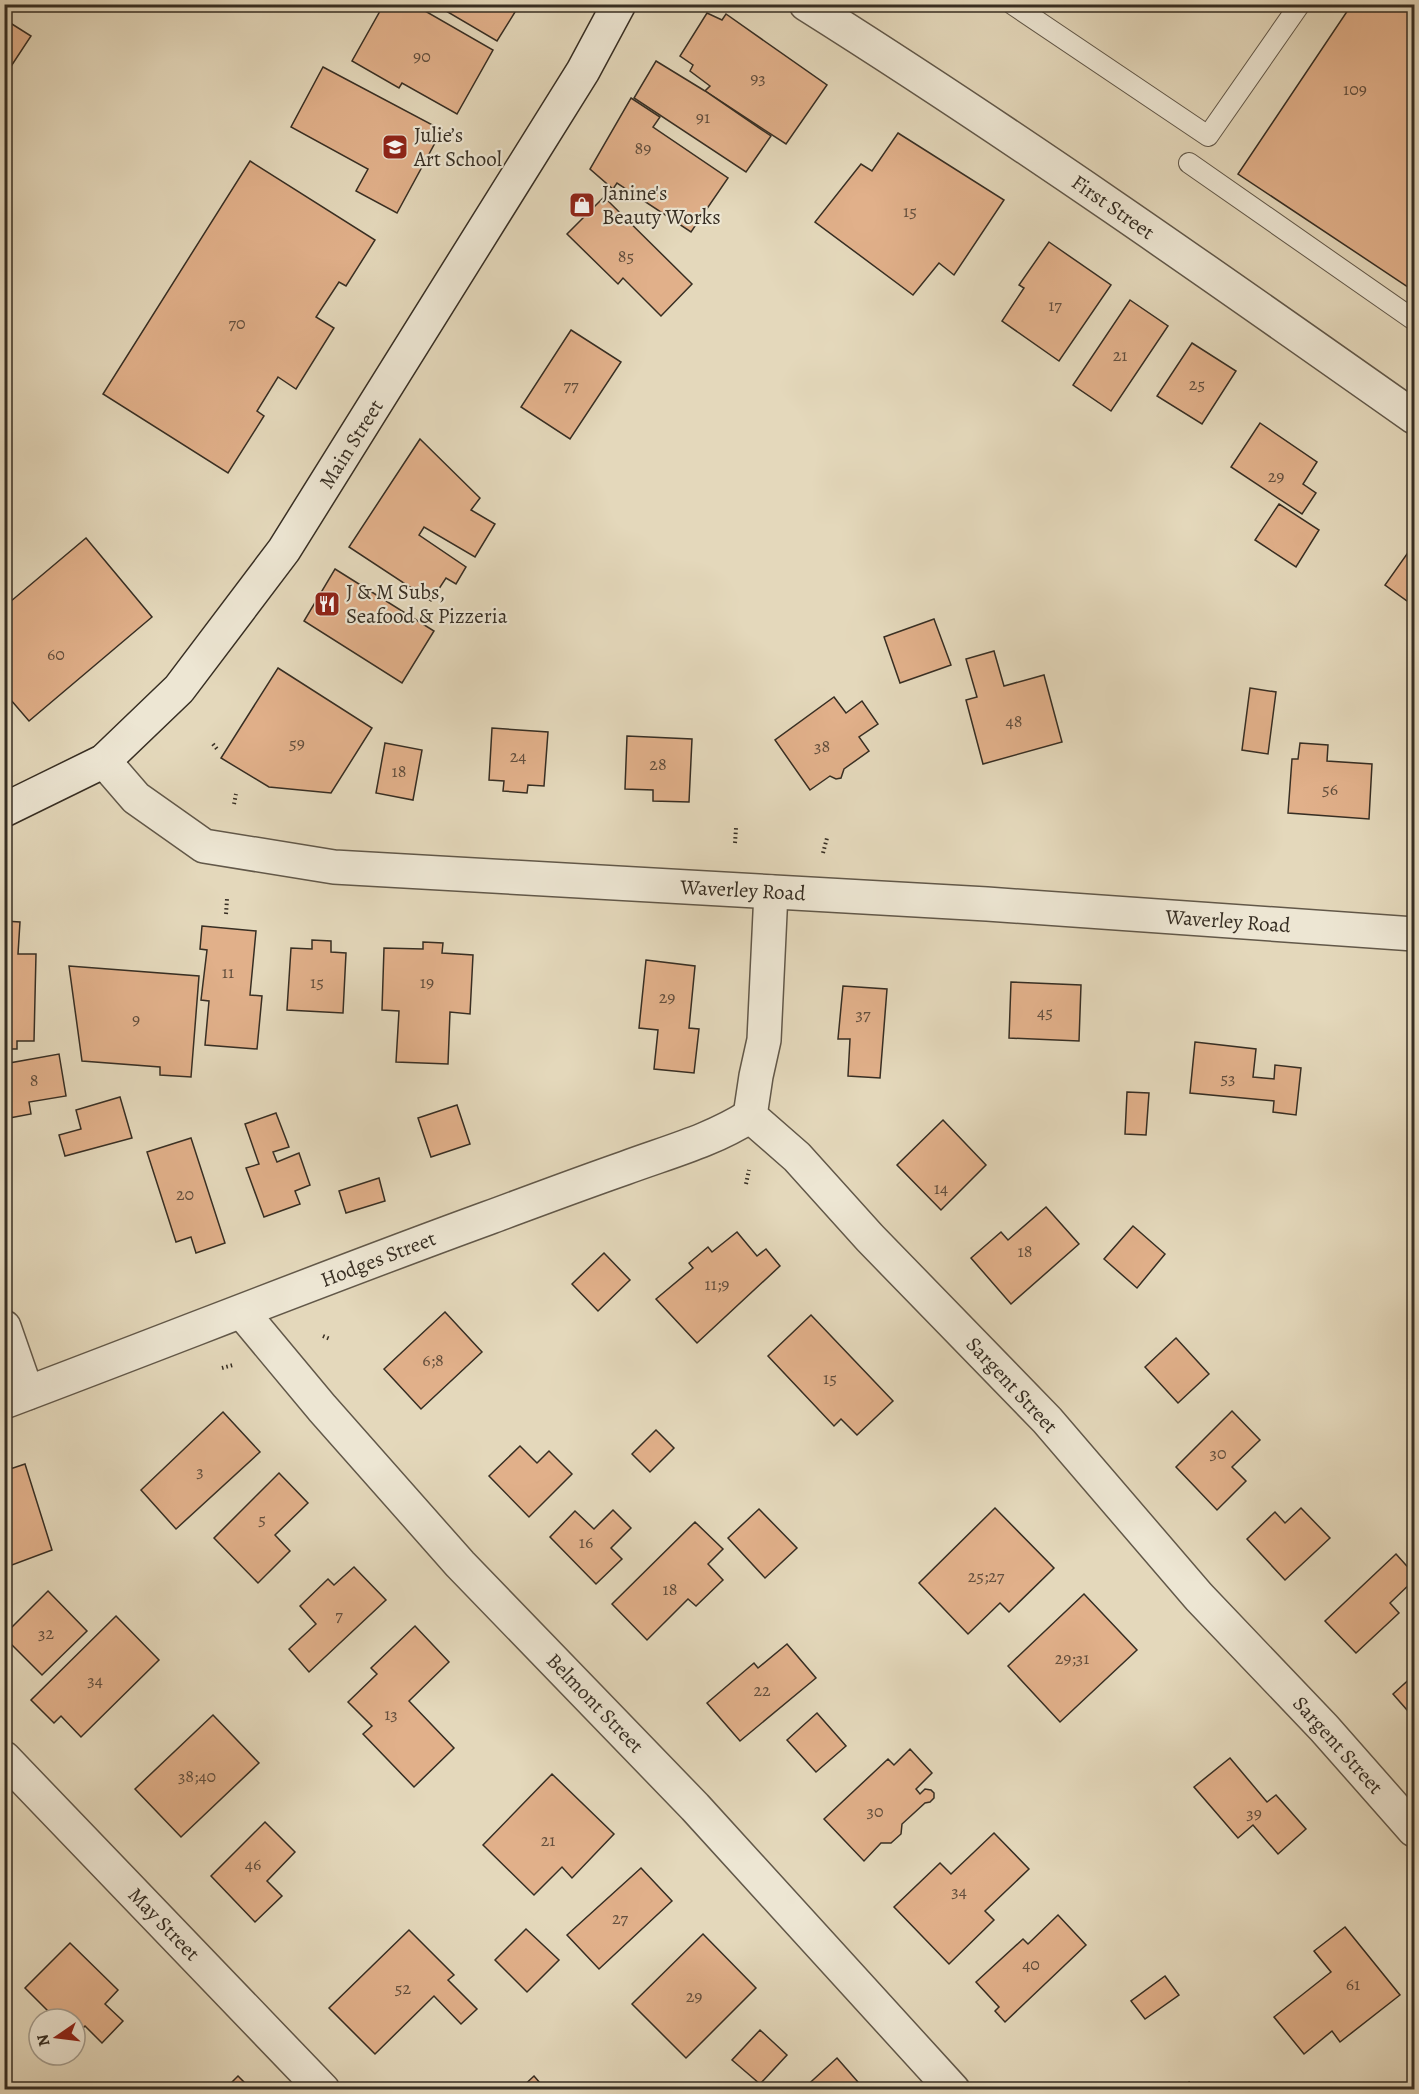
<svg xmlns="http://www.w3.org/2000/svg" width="1419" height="2094" font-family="Alegreya,serif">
<rect width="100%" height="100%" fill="#e4d8bb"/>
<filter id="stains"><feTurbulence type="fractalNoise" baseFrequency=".00333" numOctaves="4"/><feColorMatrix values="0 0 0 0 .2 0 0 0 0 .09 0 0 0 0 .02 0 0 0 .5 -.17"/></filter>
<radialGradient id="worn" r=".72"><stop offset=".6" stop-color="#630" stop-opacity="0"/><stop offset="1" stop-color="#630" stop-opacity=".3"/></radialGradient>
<!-- building -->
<g fill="#e1b08a" stroke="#372e23" stroke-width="1.5">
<polygon points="384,4 413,4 493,50 457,114 402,83 399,88 352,61"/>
<polygon points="450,4 520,4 497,41 446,11"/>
<polygon points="1352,4 1414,4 1414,291 1238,174"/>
<polygon points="707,13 722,20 726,14 827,85 786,144 705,91 710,86 690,71 693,65 680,56"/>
<polygon points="4,19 31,36 4,77"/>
<polygon points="656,61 705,91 771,136 746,172 634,98"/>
<polygon points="323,67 442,130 397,213 356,191 368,169 291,127"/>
<polygon points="631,98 660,117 653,127 728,178 691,232 617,183 613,189 590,169"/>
<polygon points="898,133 1004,200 954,275 939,263 913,295 815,222 861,164 872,171"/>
<polygon points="250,161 375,240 346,286 339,282 316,317 334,328 296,389 278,377 257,411 264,416 228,473 103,394"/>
<polygon points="604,197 692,284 661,316 623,278 618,284 567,234"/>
<polygon points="1049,242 1111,285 1059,361 1002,321 1024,288 1019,285"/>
<polygon points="1130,300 1168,326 1111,411 1073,385"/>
<polygon points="571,330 621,362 570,439 521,407"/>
<polygon points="1192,343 1236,371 1202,424 1157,396"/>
<polygon points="1260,423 1317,462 1303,484 1316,493 1302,514 1231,467"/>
<polygon points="420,439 480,498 471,510 495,524 475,557 424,527 419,535 466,567 456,584 446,578 431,601 349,547"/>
<polygon points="1279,504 1319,530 1296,567 1255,540"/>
<polygon points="86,538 152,617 29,721 4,692 4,607"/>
<polygon points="1414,544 1414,606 1385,585"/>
<polygon points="335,569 434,631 402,683 304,621"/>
<polygon points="934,619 951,665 900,683 884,637"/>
<polygon points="994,651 1004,686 1044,675 1062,742 983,764 966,700 977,697 966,659"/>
<polygon points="278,668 372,728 331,793 269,787 221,758"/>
<polygon points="1250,688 1276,692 1268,754 1242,750"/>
<polygon points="834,697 846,713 862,701 878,724 859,737 869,751 844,769 841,778 836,779 830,776 810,790 775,740"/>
<polygon points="492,728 548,732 544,786 528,785 527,793 503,791 504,781 489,780"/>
<polygon points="627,736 692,739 689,802 653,801 653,790 625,789"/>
<polygon points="385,743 422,750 413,800 376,793"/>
<polygon points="1300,743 1328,745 1327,761 1372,764 1369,819 1288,813 1292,759 1298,759"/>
<polygon points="4,921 20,922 18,954 36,954 34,1041 17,1041 17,1049 4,1049"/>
<polygon points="202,926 256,931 250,995 262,996 257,1049 205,1045 209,1001 201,1000 207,950 200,949"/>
<polygon points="312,940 331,941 331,952 346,953 343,1013 287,1010 291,948 312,949"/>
<polygon points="423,942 443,943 442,953 473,955 470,1014 450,1012 448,1064 396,1062 399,1011 382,1010 384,948 423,949"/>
<polygon points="646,960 695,966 689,1028 699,1029 694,1073 654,1069 658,1030 639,1028"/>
<polygon points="69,966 199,976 191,1077 160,1075 160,1067 82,1061"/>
<polygon points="1011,982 1081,985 1079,1041 1009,1038"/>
<polygon points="843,986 887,989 880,1078 848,1076 850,1039 838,1039"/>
<polygon points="1195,1042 1256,1049 1253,1077 1274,1079 1275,1065 1301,1068 1296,1115 1273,1112 1274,1101 1190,1093"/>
<polygon points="59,1054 66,1096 29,1102 31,1114 4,1119 4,1064"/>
<polygon points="1127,1092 1149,1093 1146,1135 1125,1134"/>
<polygon points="120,1097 132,1138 65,1156 59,1135 81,1129 76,1110"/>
<polygon points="457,1105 470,1144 431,1157 418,1118"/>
<polygon points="276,1113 289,1147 273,1152 277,1162 299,1153 310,1185 295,1191 300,1204 264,1217 246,1168 259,1164 245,1124"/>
<polygon points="943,1120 986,1165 941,1210 897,1165"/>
<polygon points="191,1138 225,1243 196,1253 191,1237 176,1242 147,1152"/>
<polygon points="379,1178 385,1201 346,1213 339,1191"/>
<polygon points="1046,1207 1079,1244 1011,1304 971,1258 1001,1232 1008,1240"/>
<polygon points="1133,1226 1165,1254 1137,1288 1104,1259"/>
<polygon points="737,1232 757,1256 766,1249 780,1266 697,1343 656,1299 693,1268 689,1263 708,1247 712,1252"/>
<polygon points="604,1253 630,1280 598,1311 572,1284"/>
<polygon points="445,1312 482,1352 421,1409 384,1369"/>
<polygon points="811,1315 893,1401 857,1435 841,1419 834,1426 768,1356"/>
<polygon points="1176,1338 1209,1374 1178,1403 1145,1367"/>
<polygon points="1232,1411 1260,1440 1232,1467 1246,1481 1217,1510 1176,1467"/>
<polygon points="223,1412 260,1452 176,1529 141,1490"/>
<polygon points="656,1430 674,1448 650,1472 632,1454"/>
<polygon points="520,1446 537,1463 549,1451 572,1474 529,1517 489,1476"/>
<polygon points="25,1464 52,1550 4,1568 4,1471"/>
<polygon points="279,1473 308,1503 275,1535 290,1551 258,1583 214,1538"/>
<polygon points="995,1508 1054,1568 1009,1612 1000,1603 968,1634 919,1583"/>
<polygon points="1301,1508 1330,1538 1285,1580 1247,1539 1275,1512 1285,1523"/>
<polygon points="759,1509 797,1548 765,1578 728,1538"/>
<polygon points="613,1510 631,1528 611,1548 622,1559 596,1584 550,1537 575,1511 594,1529"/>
<polygon points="695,1522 723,1549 708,1564 723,1580 696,1606 688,1599 647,1640 612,1604"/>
<polygon points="1396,1554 1414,1574 1414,1580 1390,1603 1399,1613 1356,1653 1325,1621"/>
<polygon points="354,1567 386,1600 309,1672 289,1649 316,1624 300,1606 328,1579 334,1585"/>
<polygon points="48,1591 87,1631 42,1675 4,1637 4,1635"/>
<polygon points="1084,1594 1137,1650 1060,1722 1008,1666"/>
<polygon points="116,1616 159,1660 81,1737 61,1716 54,1723 31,1700"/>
<polygon points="415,1626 449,1662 409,1701 454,1748 414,1787 363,1734 372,1726 348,1702 377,1674 371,1668"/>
<polygon points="787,1644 816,1678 740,1741 707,1703 754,1663 758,1668"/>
<polygon points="1414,1675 1414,1718 1393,1694"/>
<polygon points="817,1713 846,1746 816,1772 787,1740"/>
<polygon points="213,1715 259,1763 181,1837 135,1789"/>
<polygon points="910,1749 932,1773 916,1789 920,1794 925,1789 931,1790 934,1793 934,1798 930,1802 925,1803 902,1824 901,1834 891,1843 881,1843 864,1861 824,1819 888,1759 894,1765"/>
<polygon points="1230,1758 1267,1802 1276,1795 1306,1829 1278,1854 1253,1825 1238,1838 1194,1787"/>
<polygon points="552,1774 614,1834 572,1878 562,1867 534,1895 483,1845"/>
<polygon points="265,1822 295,1852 267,1881 282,1896 255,1922 211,1876"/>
<polygon points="994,1833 1029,1869 985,1911 994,1920 949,1964 894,1907 940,1863 951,1874"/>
<polygon points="641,1868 672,1901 599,1969 567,1935"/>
<polygon points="1058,1915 1086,1945 1005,2022 995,2011 999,2007 976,1982 1023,1939 1028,1944"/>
<polygon points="1345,1927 1400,1995 1340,2042 1332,2031 1304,2054 1274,2017 1331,1972 1314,1951"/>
<polygon points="526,1929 559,1960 527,1992 495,1960"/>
<polygon points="409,1930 454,1975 448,1980 477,2009 461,2024 434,1996 375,2054 329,2008"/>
<polygon points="703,1934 756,1988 686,2058 632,2004"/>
<polygon points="70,1943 118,1990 105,2004 123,2021 102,2043 85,2026 75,2036 75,2019 56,2019 25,1988"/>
<polygon points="1165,1976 1179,1995 1145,2019 1131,2001"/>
<polygon points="760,2030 787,2055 760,2084 732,2060"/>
<polygon points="837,2058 865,2090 802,2090"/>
<polygon points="238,2076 252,2090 224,2090"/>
<polygon points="534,2076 546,2090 519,2090"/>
<polygon points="1189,2082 1194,2090 1179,2090"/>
</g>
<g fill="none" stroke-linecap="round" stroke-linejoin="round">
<!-- service casing -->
<g stroke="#625849" stroke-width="22">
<g id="service">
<polyline points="1012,4 1208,136 1300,4"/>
<polyline points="1189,163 1414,320"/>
</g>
</g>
<!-- minor casing -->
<g stroke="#625849" stroke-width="36">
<g id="minor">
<path d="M806,4C1014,135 1214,276 1414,417"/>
<polyline points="771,892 764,1040 756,1076 750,1116 797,1157 870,1238 1047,1420 1199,1597 1324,1728 1414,1830"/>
<polyline points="242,1312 322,1408 460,1564 695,1807 953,2090"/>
<polyline points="4,1327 27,1393"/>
<path d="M4,1402C166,1341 326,1277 488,1218C534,1201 579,1184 625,1168C668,1152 711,1141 750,1116"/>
<polyline points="4,1758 323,2090"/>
</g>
</g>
<!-- tertiary casing -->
<g stroke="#625849" stroke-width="36">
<polyline id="tertiary" points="104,761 136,798 204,846 334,867 987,904 1414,934"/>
</g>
<!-- secondary casing -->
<g stroke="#372e23" stroke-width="36">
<polyline id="secondary" points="4,810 104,761 179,689 284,550 583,71 619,4"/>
</g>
<!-- path -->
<g stroke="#372e23" stroke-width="4" stroke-dasharray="1.5 3" stroke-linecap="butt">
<polyline points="213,744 217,749"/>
<polyline points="234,804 236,794"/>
<polyline points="735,843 736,828"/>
<polyline points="823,853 827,838"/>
<polyline points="226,914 227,899"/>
<polyline points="746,1184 749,1170"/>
<polyline points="323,1336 330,1339"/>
<polyline points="222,1368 233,1365"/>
</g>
<!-- service -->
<use href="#service" stroke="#ede6d3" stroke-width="20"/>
<!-- minor -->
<use href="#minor" stroke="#ede6d3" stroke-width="33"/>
<!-- tertiary -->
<use href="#tertiary" stroke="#ede6d3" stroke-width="33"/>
<!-- secondary -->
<use href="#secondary" stroke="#ede6d3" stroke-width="33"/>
</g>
<!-- icons -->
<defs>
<g id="school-square" transform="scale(1.35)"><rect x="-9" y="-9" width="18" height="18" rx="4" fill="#8f2418" stroke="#ede6d3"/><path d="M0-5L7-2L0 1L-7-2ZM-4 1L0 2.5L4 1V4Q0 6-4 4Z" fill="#fff"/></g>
<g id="shop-square" transform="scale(1.35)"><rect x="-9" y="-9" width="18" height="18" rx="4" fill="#8f2418" stroke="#ede6d3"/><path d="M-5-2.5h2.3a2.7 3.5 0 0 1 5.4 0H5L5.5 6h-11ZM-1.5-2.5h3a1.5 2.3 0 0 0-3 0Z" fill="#fff"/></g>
<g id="restaurant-square" transform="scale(1.35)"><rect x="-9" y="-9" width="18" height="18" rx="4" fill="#8f2418" stroke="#ede6d3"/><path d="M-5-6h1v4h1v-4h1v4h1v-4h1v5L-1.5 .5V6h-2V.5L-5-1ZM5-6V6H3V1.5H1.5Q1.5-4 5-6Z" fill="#fff"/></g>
</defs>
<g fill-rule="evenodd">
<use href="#school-square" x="395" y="147"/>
<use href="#shop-square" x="582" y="205"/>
<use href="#restaurant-square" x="327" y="604"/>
</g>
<g text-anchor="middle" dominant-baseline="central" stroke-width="4.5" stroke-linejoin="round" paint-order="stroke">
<!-- number labels -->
<g font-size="18" fill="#624e3d">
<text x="422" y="56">90</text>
<text x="758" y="78">93</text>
<text x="1355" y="89">109</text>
<text x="703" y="117">91</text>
<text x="643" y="148">89</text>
<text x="910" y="211">15</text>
<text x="626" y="256">85</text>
<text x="1055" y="305">17</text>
<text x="237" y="323">70</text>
<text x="1120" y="355">21</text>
<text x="1197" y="384">25</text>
<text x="571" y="385">77</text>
<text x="1276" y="476">29</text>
<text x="56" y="654">60</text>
<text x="1014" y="721">48</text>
<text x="297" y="743">59</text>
<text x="822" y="746">38</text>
<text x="518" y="756">24</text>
<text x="658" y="764">28</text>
<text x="399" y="771">18</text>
<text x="1330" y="789">56</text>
<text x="228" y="972">11</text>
<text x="317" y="982">15</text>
<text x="427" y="982">19</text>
<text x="667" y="997">29</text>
<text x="1045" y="1012">45</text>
<text x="863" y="1014">37</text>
<text x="136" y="1019">9</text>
<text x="1228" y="1078">53</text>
<text x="34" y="1080">8</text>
<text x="941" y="1188">14</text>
<text x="185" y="1194">20</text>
<text x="1025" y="1251">18</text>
<text x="717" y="1284">11;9</text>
<text x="433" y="1360">6;8</text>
<text x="830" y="1378">15</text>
<text x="1218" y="1453">30</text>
<text x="200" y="1471">3</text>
<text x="262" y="1519">5</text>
<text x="586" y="1542">16</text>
<text x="986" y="1576">25;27</text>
<text x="670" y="1589">18</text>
<text x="339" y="1615">7</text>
<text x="46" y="1633">32</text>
<text x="1072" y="1658">29;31</text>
<text x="95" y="1680">34</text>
<text x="762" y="1690">22</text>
<text x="391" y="1714">13</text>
<text x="197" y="1776">38;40</text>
<text x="875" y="1811">30</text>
<text x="1254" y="1813">39</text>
<text x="548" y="1840">21</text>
<text x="253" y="1864">46</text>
<text x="959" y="1891">34</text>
<text x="620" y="1918">27</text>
<text x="1031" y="1964">40</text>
<text x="1353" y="1984">61</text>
<text x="403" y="1988">52</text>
<text x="694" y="1996">29</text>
</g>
<!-- poi labels -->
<g font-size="21" fill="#372e23" stroke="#ede6d3" text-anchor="start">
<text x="414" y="135">Julie’s<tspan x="414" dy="24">Art School</tspan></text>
<text x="602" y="193">Janine's<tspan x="602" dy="24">Beauty Works</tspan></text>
<text x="346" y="592">J &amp; M Subs,<tspan x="346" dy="24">Seafood &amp; Pizzeria</tspan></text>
</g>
<!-- street labels -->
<g font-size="21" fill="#372e23" stroke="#ede6d3">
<text transform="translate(1113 207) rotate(35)">First Street</text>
<text transform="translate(351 444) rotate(-58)">Main Street</text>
<text transform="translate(743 890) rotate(3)">Waverley Road</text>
<text transform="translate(1228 921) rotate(4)">Waverley Road</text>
<text transform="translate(378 1259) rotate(-21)">Hodges Street</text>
<text transform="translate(1012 1385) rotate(47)">Sargent Street</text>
<text transform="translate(595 1703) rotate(46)">Belmont Street</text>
<text transform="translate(1338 1745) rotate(48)">Sargent Street</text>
<text transform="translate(164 1924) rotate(46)">May Street</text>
</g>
</g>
<!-- margin -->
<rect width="1419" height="2094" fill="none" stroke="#e4d8bb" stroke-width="24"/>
<rect x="6" y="6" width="1407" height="2082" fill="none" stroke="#372e23" stroke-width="3"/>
<rect x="12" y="12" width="1395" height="2070" fill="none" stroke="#372e23" stroke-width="1.5"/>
<!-- north arrow -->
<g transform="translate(57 2037) rotate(256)"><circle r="28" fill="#ede6d3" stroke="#a49c8d" stroke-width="1.5"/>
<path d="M0-4.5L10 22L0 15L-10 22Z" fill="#8f2418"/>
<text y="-9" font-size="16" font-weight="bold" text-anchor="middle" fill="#372e23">N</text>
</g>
<rect width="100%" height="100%" filter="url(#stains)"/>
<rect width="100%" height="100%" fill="url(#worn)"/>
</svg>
